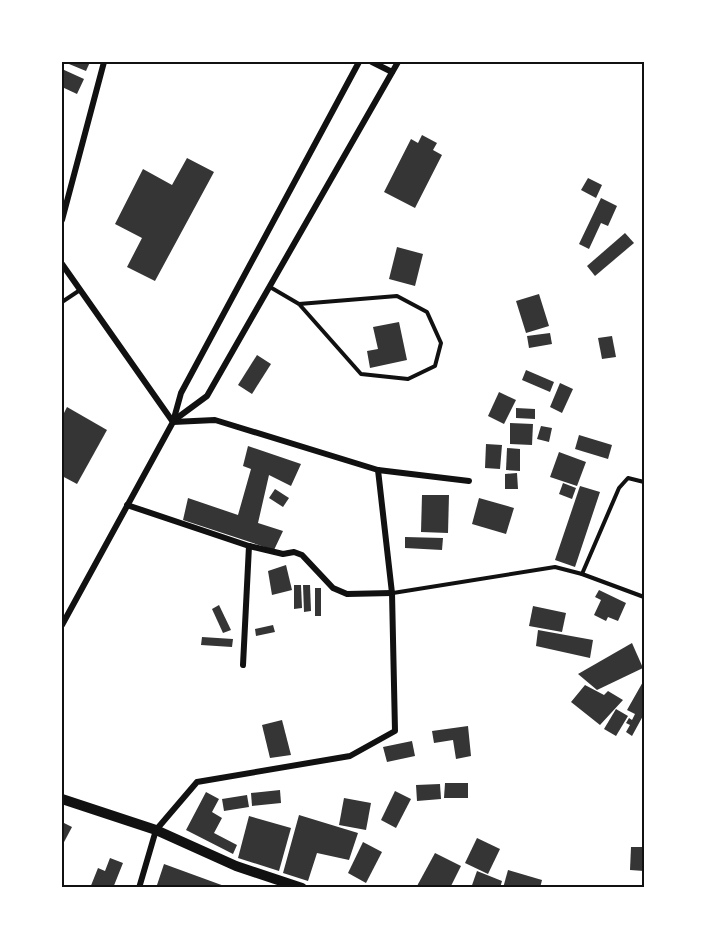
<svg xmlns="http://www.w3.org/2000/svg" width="706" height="949" font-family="Arial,sans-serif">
<rect width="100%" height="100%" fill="#fff"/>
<!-- building -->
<g fill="#353535">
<polygon points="70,62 90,62 86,71 69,64"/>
<polygon points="62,69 84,79 77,94 62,87"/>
<polygon points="422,135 437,143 433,150 442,155 415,208 384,192 411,139 418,143"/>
<polygon points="187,158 214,172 155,281 127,267 142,238 115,224 143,169 172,185"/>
<polygon points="588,178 602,185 596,198 581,190"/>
<polygon points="601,198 617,206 608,226 601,223 589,249 579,244"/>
<polygon points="625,233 634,243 595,276 587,266"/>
<polygon points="397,247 423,254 415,286 389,279"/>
<polygon points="539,294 549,326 526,333 516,301"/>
<polygon points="399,322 407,360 370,368 367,351 378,349 373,327"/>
<polygon points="550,333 552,344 529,348 527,336"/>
<polygon points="612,336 616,357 602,359 598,338"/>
<polygon points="257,355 271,364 252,394 238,385"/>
<polygon points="526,370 554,382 550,392 522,380"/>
<polygon points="560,383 573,389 562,413 550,407"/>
<polygon points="499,392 516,400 504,424 488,416"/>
<polygon points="67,407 107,430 77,484 62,476 62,417"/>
<polygon points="516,408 535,409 535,419 516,418"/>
<polygon points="510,423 533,424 532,445 510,444"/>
<polygon points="541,426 552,428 549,442 537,439"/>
<polygon points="579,435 612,445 608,459 575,449"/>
<polygon points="486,444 502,445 500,469 485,468"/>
<polygon points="248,446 301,464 291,486 269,475 258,523 283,531 274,550 183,520 188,498 238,515 251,469 243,466"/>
<polygon points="507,448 520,449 520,471 506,470"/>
<polygon points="559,452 586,462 577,486 550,477"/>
<polygon points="517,473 518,489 505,489 505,474"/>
<polygon points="563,483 576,488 572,499 559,494"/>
<polygon points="580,486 600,492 575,567 555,560"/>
<polygon points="275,489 289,498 283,507 269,498"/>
<polygon points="422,495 449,495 448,533 421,532"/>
<polygon points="479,498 514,508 506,534 472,524"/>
<polygon points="405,537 443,538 442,550 405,548"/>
<polygon points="286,565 292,590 272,595 268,571"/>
<polygon points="294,585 301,585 302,608 294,609"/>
<polygon points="303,585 310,585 311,611 304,612"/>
<rect x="315" y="588" width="6" height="28"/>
<polygon points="599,590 626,603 618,621 608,617 606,621 594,615 601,600 595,597"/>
<polygon points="219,605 231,630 223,633 212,609"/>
<polygon points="533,606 566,613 562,632 529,626"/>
<polygon points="273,625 275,632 256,636 255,629"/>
<polygon points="538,630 593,640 590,658 536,646"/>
<polygon points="202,637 233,639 232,647 201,645"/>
<polygon points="632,643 643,668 597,690 578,674"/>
<polygon points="644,680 644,714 632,736 626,732 630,725 626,723 629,718 632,720 635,714 627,710"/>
<polygon points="585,685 604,695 608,691 623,700 600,725 571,702"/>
<polygon points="616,709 628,716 616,736 604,729"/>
<polygon points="282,720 291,755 270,758 262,725"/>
<polygon points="468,726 471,756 456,759 453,740 434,743 432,731"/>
<polygon points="412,741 415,756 387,762 383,747"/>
<polygon points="445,783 468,783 468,798 444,798"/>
<polygon points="440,784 441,799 417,801 416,785"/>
<polygon points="280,790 281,803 252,806 251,793"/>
<polygon points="395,791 411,799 396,828 381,820"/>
<polygon points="206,792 219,799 212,812 222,818 214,833 237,845 233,854 186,830"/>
<polygon points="247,795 249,807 224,811 222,799"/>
<polygon points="344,798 371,803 366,830 339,825"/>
<polygon points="299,815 358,833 349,860 317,853 308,881 283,873"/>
<polygon points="249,816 291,828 279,871 238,858"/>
<polygon points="62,822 72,827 63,844 62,843"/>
<polygon points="477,838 500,849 488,874 465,863"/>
<polygon points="363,842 382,852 366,883 348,873"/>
<polygon points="631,847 644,847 644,871 630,870"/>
<polygon points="435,853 461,866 450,888 419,888 417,886"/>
<polygon points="110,858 123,863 113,888 90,888 98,868 105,871"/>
<polygon points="164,864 227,887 227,888 156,888"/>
<polygon points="508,870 542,880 540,888 503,888"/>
<polygon points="477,871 502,881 500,888 471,888"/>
</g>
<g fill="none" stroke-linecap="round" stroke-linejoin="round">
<!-- service -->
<g stroke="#111" stroke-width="4">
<polyline points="270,287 299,304 361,374 408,379 435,366 441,343 427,312 397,296 299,304"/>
<polyline points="62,302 80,290"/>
<polyline points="582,574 619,488 628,478 644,482"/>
<polyline points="393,593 555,567 582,574 644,597"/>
</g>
<!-- minor -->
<g stroke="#111" stroke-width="6">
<polyline points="372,62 392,72"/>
<polyline points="62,220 104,62"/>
<polyline points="62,264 173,422"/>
<polyline points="173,421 207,396 398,62"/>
<polyline points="173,422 215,420 378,470 469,481"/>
<polyline points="127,505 249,546 283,554 294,552 302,555 333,588 347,594 392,593"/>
<polyline points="62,625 173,422 181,393 359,62"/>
<polyline points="243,665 249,546"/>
<polyline points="139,888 156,830 197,782 350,756 395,731 392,593 378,470"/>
</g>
<!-- tertiary -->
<polyline stroke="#111" stroke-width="10" points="62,799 156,830 236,866 302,888"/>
</g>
<!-- border -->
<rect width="706" height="949" fill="none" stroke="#ffffff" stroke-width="126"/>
<rect x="63" y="63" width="580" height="823" fill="none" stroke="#111" stroke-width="2"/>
</svg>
